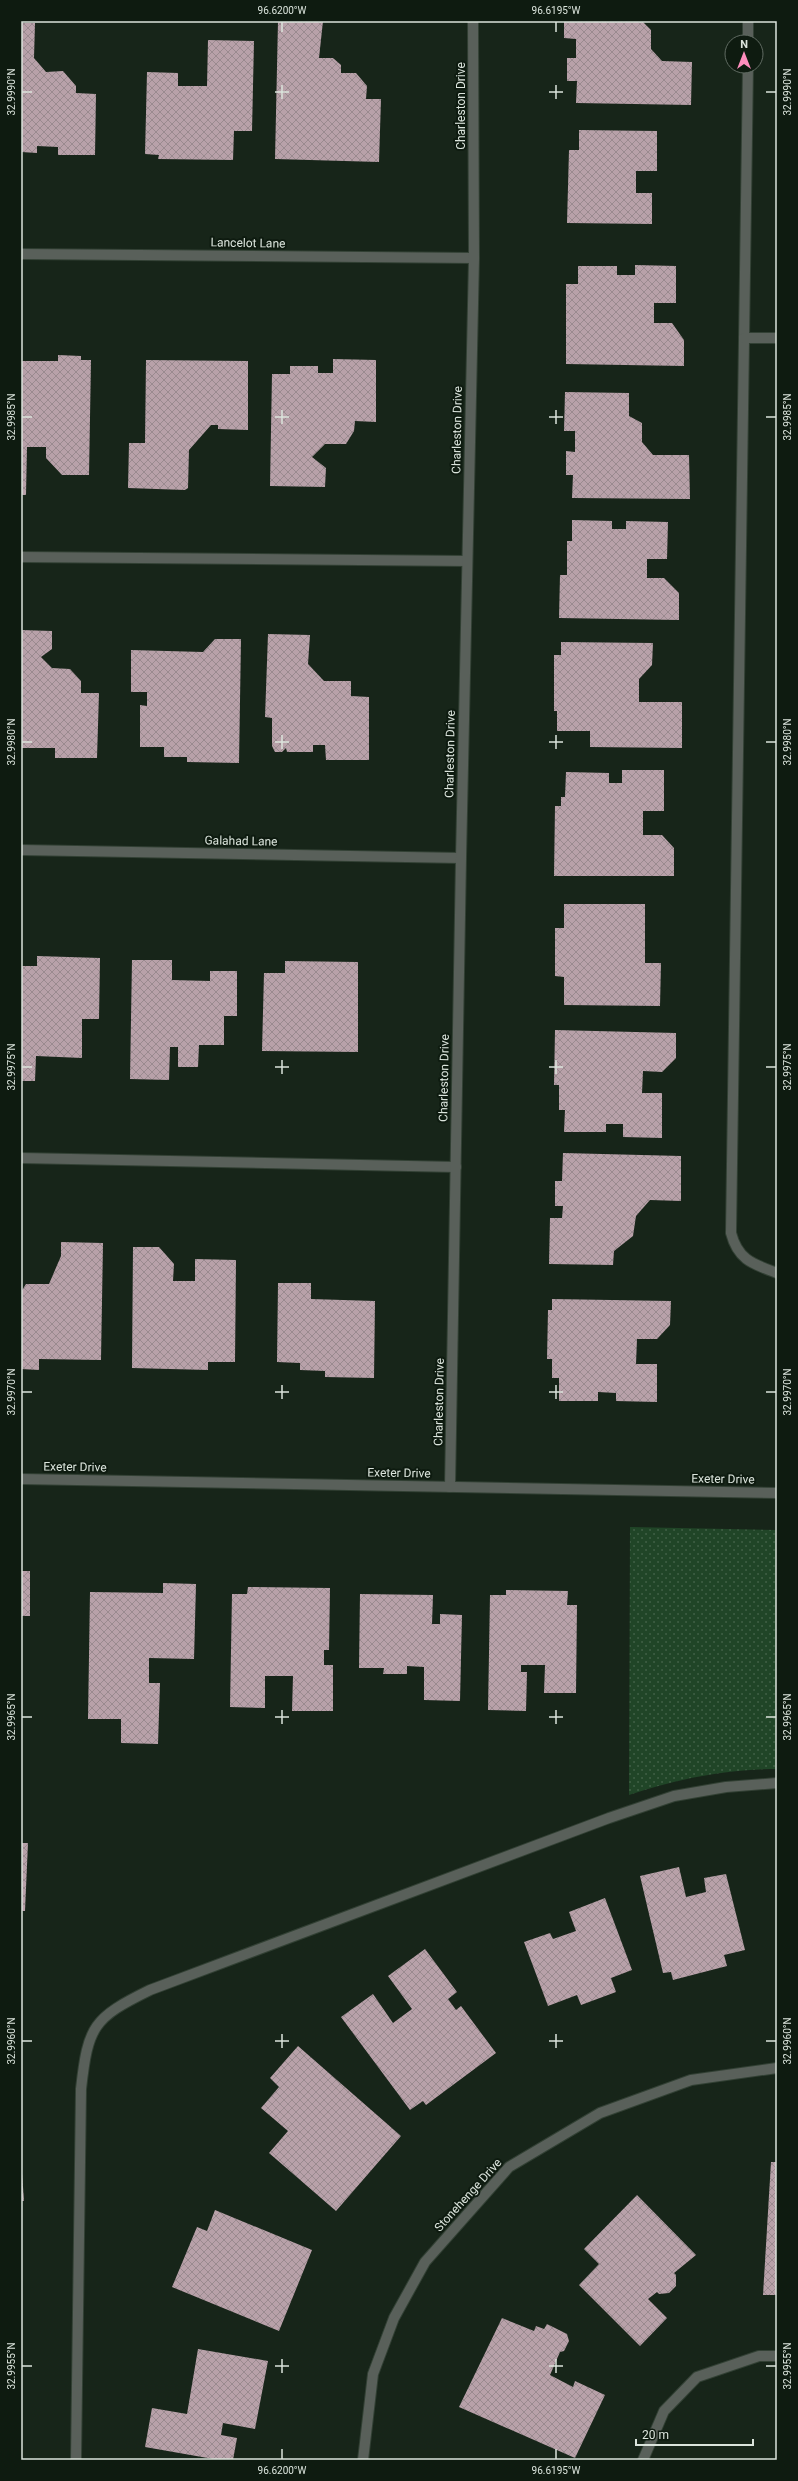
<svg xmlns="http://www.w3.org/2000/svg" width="798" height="2481" font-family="Roboto,sans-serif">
<defs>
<pattern id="grass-dots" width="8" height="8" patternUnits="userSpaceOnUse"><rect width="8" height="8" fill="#204527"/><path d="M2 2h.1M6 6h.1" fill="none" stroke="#406046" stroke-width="1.8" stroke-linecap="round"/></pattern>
<pattern id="building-cross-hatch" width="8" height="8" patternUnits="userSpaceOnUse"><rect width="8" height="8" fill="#b8a1a9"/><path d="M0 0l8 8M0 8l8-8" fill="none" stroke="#9a8a8f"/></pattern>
</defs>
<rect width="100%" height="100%" fill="#172519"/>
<!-- grass -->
<path fill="url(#grass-dots)" d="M630,1527L777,1530V1769C726,1769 677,1779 629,1795Z"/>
<!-- building -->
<g fill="url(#building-cross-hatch)">
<polygon points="278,21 323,21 319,58 333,58 341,65 341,73 356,73 367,86 366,99 381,99 379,162 275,159"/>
<polygon points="564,21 642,21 651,30 651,49 662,61 692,62 691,105 576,103 577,81 567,81 567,58 576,58 576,39 564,38"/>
<polygon points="21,23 35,23 34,58 46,72 63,71 76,86 76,93 96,94 95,155 58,155 58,147 37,146 37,153 21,152"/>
<polygon points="208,40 254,41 252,131 234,131 233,160 158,159 159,155 145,154 147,72 178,73 178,86 207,86"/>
<polygon points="579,130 657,131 657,171 636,171 636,193 652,193 652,224 567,223 569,150 579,150"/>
<polygon points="635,265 676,266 676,303 654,303 654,323 672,323 684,340 684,366 566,364 566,284 578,284 578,266 617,266 617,275 635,275"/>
<polygon points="58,355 81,356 81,360 91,360 89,475 62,475 46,458 46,447 27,447 26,495 21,495 21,361 58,361"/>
<polygon points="333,359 376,360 376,422 355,421 354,431 346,444 325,444 312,457 326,468 325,487 270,486 272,374 290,374 290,366 318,366 318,373 333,373"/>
<polygon points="146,360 248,361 248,430 218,429 218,425 211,425 189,450 188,488 185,490 128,488 129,443 145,443"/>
<polygon points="565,392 629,393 629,416 642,423 642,442 653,455 689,455 690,499 572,498 573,475 566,475 566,451 575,452 575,431 564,431"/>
<polygon points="572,520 612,521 612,529 626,529 626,521 668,522 667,559 647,559 647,578 664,578 679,593 679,620 559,618 560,575 567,575 567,541 572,541"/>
<polygon points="21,630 52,631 52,649 41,657 52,668 70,669 81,681 81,693 99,693 97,758 55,758 55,748 21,748"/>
<polygon points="268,634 310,635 308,664 324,681 351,681 351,696 369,697 369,760 326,760 325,745 313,745 313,752 287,752 286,748 282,752 275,752 272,746 272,718 265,717"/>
<polygon points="215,639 241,639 239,763 187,762 187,757 164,757 164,747 140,747 140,705 147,706 147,692 131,692 131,650 203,652"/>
<polygon points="561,642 653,643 652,665 639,679 639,702 682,702 682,748 590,747 590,731 557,731 557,711 554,711 554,655 561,655"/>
<polygon points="622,770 664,770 664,811 643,811 643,835 662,835 674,848 674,876 554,876 555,806 561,806 561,797 565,797 566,772 609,773 609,783 622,783"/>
<polygon points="564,904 645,904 645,963 661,963 660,1006 564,1005 564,977 555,976 555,928 564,928"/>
<polygon points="37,956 100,958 99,1019 82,1019 82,1058 36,1056 35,1081 21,1081 21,966 37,966"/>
<polygon points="132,960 172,960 172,980 210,981 210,971 237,971 237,1016 224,1016 224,1045 199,1045 198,1067 178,1067 178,1047 170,1047 169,1080 130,1079"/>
<polygon points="285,961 358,962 358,1052 262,1051 264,973 285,973"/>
<polygon points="555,1030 676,1033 676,1058 662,1072 643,1071 642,1093 662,1093 662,1138 623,1137 623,1124 606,1124 606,1132 564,1132 565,1110 559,1110 559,1085 554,1085"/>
<polygon points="563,1153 681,1156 681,1201 650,1200 636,1216 633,1236 614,1251 613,1265 549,1264 550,1218 562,1218 563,1206 555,1206 555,1181 562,1181"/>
<polygon points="61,1242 103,1243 101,1360 39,1359 39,1370 21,1369 21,1292 26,1284 49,1284 61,1256"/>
<polygon points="133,1247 159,1247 174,1264 173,1281 195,1281 195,1259 236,1260 235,1362 208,1362 208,1370 132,1368"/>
<polygon points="278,1283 311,1283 311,1299 375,1301 374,1378 325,1377 325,1371 300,1370 300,1363 277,1362"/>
<polygon points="552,1299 671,1301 670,1325 657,1339 637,1339 636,1364 657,1364 657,1402 616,1401 616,1393 598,1392 598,1401 559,1401 559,1378 552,1378 552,1359 547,1359 548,1310 552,1310"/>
<rect x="21" y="1571" width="9" height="45"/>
<polygon points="163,1583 196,1584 194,1659 149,1658 149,1683 160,1683 158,1744 121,1743 121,1719 88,1719 90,1592 163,1593"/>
<polygon points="248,1587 330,1588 329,1650 324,1650 324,1665 333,1665 333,1711 292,1711 293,1676 265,1676 265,1708 230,1707 232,1594 247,1594"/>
<polygon points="506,1590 568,1591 567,1605 577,1605 576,1693 544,1693 545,1665 521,1665 521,1672 527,1672 526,1711 488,1710 490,1595 506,1595"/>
<polygon points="360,1594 433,1595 432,1624 440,1624 440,1614 462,1615 460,1701 424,1700 424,1667 407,1666 407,1674 383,1674 384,1668 359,1668"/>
<polygon points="21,1843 28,1843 25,1911 21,1911"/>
<polygon points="679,1867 686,1897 706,1892 704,1878 726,1874 745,1950 724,1955 727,1966 673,1980 671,1972 663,1973 640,1876"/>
<polygon points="605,1898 632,1970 611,1978 616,1992 581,2005 577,1995 548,2006 524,1942 550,1933 553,1939 576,1931 569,1912"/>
<polygon points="425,1949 457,1992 448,1999 456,2010 461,2006 496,2053 426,2105 423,2101 410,2110 341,2017 373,1994 393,2023 412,2009 388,1976"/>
<polygon points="298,2046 401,2136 336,2211 269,2153 288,2131 261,2108 279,2087 270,2078"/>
<polygon points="21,2160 24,2201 21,2201"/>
<polygon points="771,2162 777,2162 777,2295 763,2295"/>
<polygon points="637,2195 696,2255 674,2273 676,2275 676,2286 669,2293 659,2294 657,2292 648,2299 667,2318 640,2346 579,2285 599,2264 584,2249"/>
<polygon points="215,2210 312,2250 279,2331 172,2287 197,2227 207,2231"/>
<polygon points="502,2318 534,2331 536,2326 544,2329 547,2324 567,2334 569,2341 564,2351 560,2352 550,2375 573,2387 575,2381 605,2395 575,2458 459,2407"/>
<polygon points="198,2349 268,2361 255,2429 223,2423 221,2435 237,2438 233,2460 219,2460 145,2447 152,2408 187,2414"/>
</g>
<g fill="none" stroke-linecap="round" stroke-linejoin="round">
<!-- service casing -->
<g stroke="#324034" stroke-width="12">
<g id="service">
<polyline points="748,42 748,21"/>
<path d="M748,66L731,1233C738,1260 753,1264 777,1273"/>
<polyline points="744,338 777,338"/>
<polyline points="21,557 467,561"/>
<polyline points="21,1158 456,1167"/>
<path d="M76,2460L81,2089C88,2026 93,2018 150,1990L609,1818L674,1796L726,1787L777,1783"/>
<polyline points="643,2460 664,2411 697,2377 759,2356 777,2356"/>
</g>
</g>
<!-- minor casing -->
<g stroke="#324034" stroke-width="12">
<g id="minor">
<polyline points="21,254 474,258"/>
<polyline points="21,850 461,858"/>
<polyline points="450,1487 461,858 474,258 473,21"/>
<polyline points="363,2460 373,2374 394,2318 425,2262 509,2167 600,2113 691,2080 777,2068"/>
</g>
</g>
<!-- tertiary casing -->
<g stroke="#324034" stroke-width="12">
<polyline id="tertiary" points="21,1479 777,1493"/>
</g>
<!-- service -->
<use href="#service" stroke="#59605a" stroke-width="10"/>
<!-- minor -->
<use href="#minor" stroke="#59605a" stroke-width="10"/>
<!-- tertiary -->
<use href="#tertiary" stroke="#59605a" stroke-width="10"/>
</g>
<!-- ticks -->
<path fill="none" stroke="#dbe4dc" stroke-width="1.5" d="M282,22V32M556,22V32M282,85V99M556,85V99M22,92H32M275,92H289M549,92H563M766,92H776M282,410V424M556,410V424M22,417H32M275,417H289M549,417H563M766,417H776M282,735V749M556,735V749M22,742H32M275,742H289M549,742H563M766,742H776M282,1060V1074M556,1060V1074M22,1067H32M275,1067H289M549,1067H563M766,1067H776M282,1385V1399M556,1385V1399M22,1392H32M275,1392H289M549,1392H563M766,1392H776M282,1710V1724M556,1710V1724M22,1717H32M275,1717H289M549,1717H563M766,1717H776M282,2034V2048M556,2034V2048M22,2041H32M275,2041H289M549,2041H563M766,2041H776M282,2359V2373M556,2359V2373M22,2366H32M275,2366H289M549,2366H563M766,2366H776M282,2449V2459M556,2449V2459"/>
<g text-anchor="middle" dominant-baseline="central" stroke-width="4" stroke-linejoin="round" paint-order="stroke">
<!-- street labels -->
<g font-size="12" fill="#dbe4dc" stroke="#0e1b10">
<text transform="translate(461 106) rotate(-90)">Charleston Drive</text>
<text transform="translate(248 243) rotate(1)">Lancelot Lane</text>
<text transform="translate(457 430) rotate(-89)">Charleston Drive</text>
<text transform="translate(450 754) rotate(-89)">Charleston Drive</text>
<text transform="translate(241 841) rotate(1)">Galahad Lane</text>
<text transform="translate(444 1078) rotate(-89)">Charleston Drive</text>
<text transform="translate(439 1402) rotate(-89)">Charleston Drive</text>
<text transform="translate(75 1467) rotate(1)">Exeter Drive</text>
<text transform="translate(399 1473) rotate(1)">Exeter Drive</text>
<text transform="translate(723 1479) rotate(1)">Exeter Drive</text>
<text transform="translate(468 2195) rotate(-48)">Stonehenge Drive</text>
</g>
</g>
<!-- border -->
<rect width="798" height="2481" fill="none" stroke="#0e1b10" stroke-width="44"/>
<!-- north arrow -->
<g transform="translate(744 54)"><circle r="19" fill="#0e1b10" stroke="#606b62"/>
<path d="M0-3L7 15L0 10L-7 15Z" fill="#fe8ebd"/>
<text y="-6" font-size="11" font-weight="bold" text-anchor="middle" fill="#dbe4dc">N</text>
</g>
<!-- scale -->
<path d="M636 2439v6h117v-6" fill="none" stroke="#dbe4dc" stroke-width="2"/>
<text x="642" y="2439" font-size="12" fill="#dbe4dc" stroke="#0e1b10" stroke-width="3" paint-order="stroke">20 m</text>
<rect x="22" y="22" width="754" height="2437" fill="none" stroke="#dbe4dc" stroke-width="1.5"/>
<g font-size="10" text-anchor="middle" fill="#dbe4dc">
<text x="282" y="14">96.6200°W</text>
<text x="556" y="14">96.6195°W</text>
<text transform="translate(11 92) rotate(-90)" y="4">32.9990°N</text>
<text transform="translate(787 92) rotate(-90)" y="4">32.9990°N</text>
<text transform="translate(11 417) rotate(-90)" y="4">32.9985°N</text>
<text transform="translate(787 417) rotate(-90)" y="4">32.9985°N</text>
<text transform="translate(11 742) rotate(-90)" y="4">32.9980°N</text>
<text transform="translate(787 742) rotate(-90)" y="4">32.9980°N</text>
<text transform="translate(11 1067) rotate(-90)" y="4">32.9975°N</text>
<text transform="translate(787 1067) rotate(-90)" y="4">32.9975°N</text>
<text transform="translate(11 1392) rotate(-90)" y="4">32.9970°N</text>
<text transform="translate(787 1392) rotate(-90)" y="4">32.9970°N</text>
<text transform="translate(11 1717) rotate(-90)" y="4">32.9965°N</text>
<text transform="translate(787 1717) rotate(-90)" y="4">32.9965°N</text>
<text transform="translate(11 2041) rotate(-90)" y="4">32.9960°N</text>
<text transform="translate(787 2041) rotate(-90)" y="4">32.9960°N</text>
<text transform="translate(11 2366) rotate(-90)" y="4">32.9955°N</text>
<text transform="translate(787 2366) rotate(-90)" y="4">32.9955°N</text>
<text x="282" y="2474">96.6200°W</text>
<text x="556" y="2474">96.6195°W</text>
</g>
</svg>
